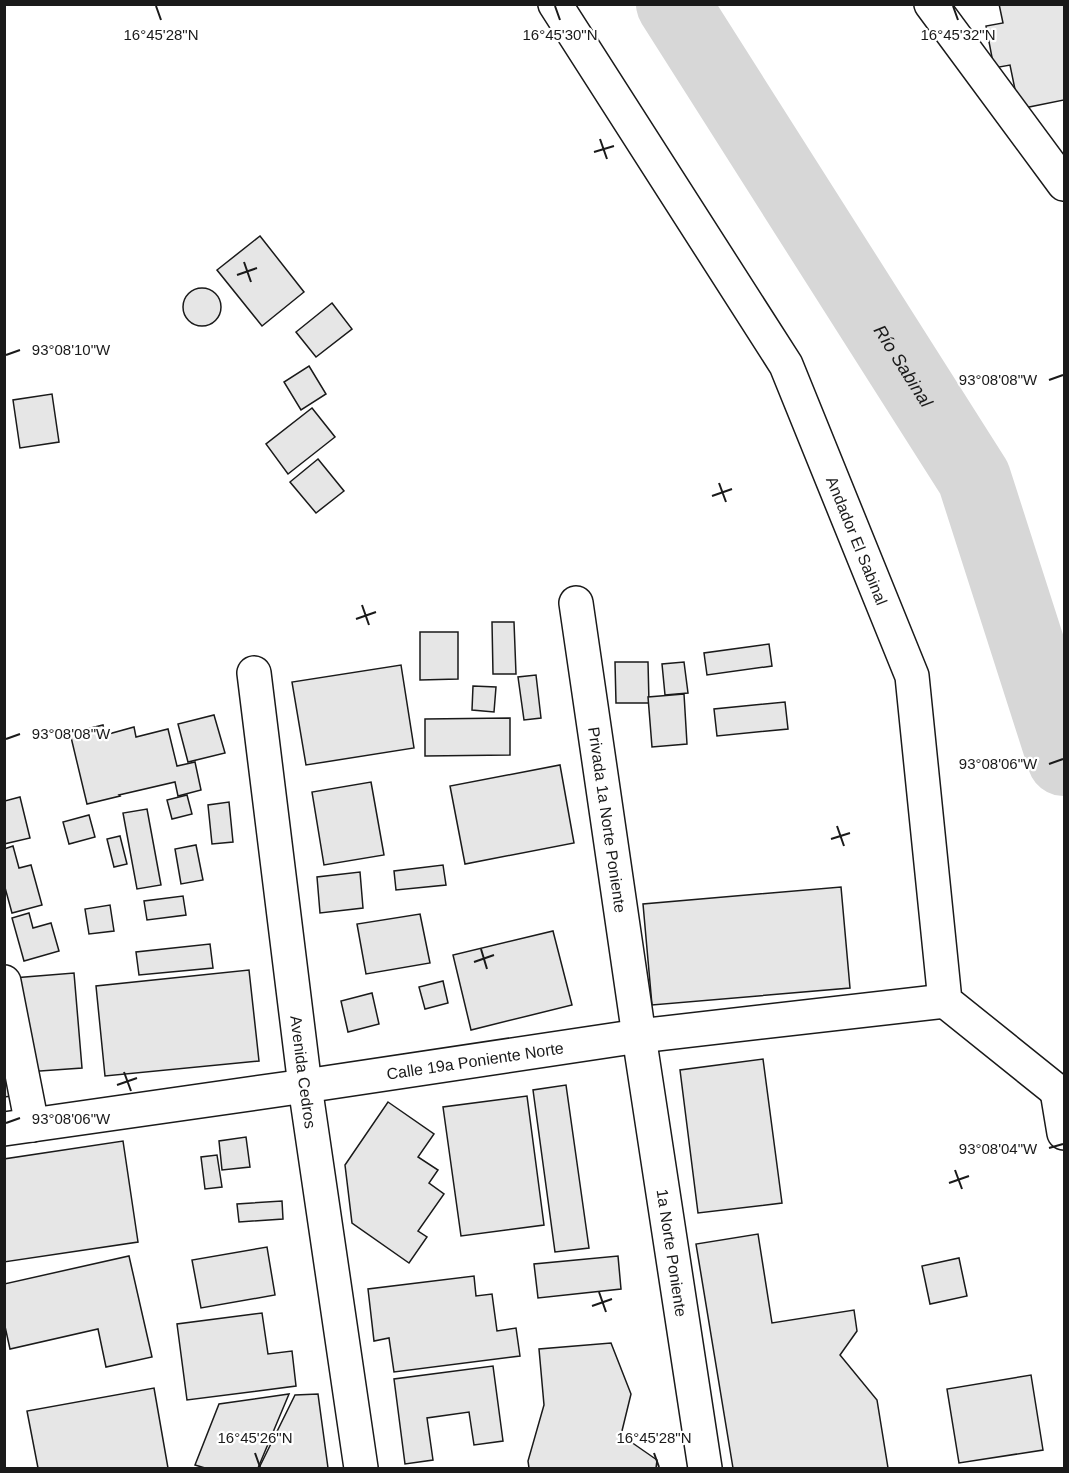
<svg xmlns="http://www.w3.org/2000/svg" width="1069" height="1473" font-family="Arial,sans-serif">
<rect width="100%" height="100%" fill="#fff"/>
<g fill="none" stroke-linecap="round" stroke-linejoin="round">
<!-- river -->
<path stroke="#d7d7d7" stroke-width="74" id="s1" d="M673,4L974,478L1064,759"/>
</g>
<!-- building -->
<g fill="#e6e6e6" stroke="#1a1a1a" stroke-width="1.5">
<polygon points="999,4 1064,4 1064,100 1019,109 1010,65 994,68 986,26 1003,23"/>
<polygon points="260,236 304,292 262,326 217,270"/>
<circle cx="202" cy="307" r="19"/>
<polygon points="332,303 352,329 316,357 296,332"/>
<polygon points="309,366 326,394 301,410 284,382"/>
<polygon points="52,394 59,442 20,448 13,400"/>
<polygon points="312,408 335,437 288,474 266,444"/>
<polygon points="318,459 344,491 316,513 290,482"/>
<polygon points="492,622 514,622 516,674 493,674"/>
<polygon points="420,632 458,632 458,679 420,680"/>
<polygon points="769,644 772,666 707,675 704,653"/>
<polygon points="615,662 648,662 649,703 616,703"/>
<polygon points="684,662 688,693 665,695 662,664"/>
<polygon points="401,665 414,748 306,765 292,682"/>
<polygon points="536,675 541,718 524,720 518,677"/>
<polygon points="473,686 496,687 494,712 472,710"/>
<polygon points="684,694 687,744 652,747 648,697"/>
<polygon points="785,702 788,729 717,736 714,709"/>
<polygon points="214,715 225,753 188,762 178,724"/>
<polygon points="510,718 510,755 425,756 425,719"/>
<polygon points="103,725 105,735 134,727 136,737 168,729 177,766 195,762 201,790 178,796 175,782 119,795 120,796 87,804 70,733"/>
<polygon points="560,765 574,843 465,864 450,786"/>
<polygon points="371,782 384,855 324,865 312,792"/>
<polygon points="187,795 192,814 172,819 167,800"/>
<polygon points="20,797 30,838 4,844 4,800 5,801"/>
<polygon points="229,802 233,842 212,844 208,805"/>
<polygon points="147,809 161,885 137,889 123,813"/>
<polygon points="89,815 95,837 69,844 63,822"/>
<polygon points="120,836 127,864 114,867 107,839"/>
<polygon points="196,845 203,880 181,884 175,849"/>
<polygon points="13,846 19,868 31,865 42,905 12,913 4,884 4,849"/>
<polygon points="443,865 446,885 396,890 394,871"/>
<polygon points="360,872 363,908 320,913 317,877"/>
<polygon points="841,887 850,988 652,1005 643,904"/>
<polygon points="183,896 186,915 147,920 144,901"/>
<polygon points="110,905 114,931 89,934 85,909"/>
<polygon points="29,913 33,928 51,923 59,951 24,961 12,918"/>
<polygon points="420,914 430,963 366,974 357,924"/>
<polygon points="553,931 572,1005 471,1030 453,955"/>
<polygon points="210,944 213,968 139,975 136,952"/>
<polygon points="249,970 259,1061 105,1076 96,986"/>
<polygon points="74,973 82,1068 26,1072 13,978"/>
<polygon points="443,981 448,1003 425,1009 419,987"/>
<polygon points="372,993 379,1024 348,1032 341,1001"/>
<polygon points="4,1040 12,1096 4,1097"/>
<polygon points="763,1059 782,1203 698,1213 680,1070"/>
<polygon points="566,1085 589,1248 555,1252 533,1090"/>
<polygon points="527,1096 544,1225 461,1236 443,1107"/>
<polygon points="388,1102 434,1134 418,1157 438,1170 429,1183 444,1194 418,1231 427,1237 409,1263 352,1223 345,1165"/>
<polygon points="246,1137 250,1167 222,1170 219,1141"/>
<polygon points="123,1141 138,1242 4,1262 4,1159"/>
<polygon points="217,1155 222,1187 205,1189 201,1157"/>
<polygon points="282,1201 283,1219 239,1222 237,1204"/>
<polygon points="758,1234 772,1323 854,1310 857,1331 840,1355 877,1400 888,1468 733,1468 696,1244"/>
<polygon points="267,1247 275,1295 201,1308 192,1260"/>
<polygon points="129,1256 152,1357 106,1367 98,1329 10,1349 4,1322 4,1284"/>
<polygon points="618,1256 621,1289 538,1298 534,1264"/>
<polygon points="959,1258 967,1296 930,1304 922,1266"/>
<polygon points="474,1276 476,1296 492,1294 497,1331 516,1328 520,1356 394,1372 389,1338 374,1341 368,1289"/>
<polygon points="262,1313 268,1354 292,1351 296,1386 187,1400 177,1324"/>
<polygon points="611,1343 631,1394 621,1435 657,1460 656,1468 529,1468 528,1461 544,1405 539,1349"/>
<polygon points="493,1366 503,1441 474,1445 469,1412 427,1418 433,1460 405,1464 394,1379"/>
<polygon points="1031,1375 1043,1450 959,1463 947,1389"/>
<polygon points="154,1388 168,1468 38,1468 27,1411"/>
<polygon points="289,1394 258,1468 205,1468 195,1465 219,1404"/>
<polygon points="318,1394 328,1468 259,1468 295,1395"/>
</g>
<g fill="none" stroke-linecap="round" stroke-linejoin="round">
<!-- minor casing -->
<g stroke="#1a1a1a" stroke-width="36">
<g id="minor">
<path id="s2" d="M555,4L786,365L912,676L945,1001L1057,1091L1064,1094"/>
<polyline points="931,4 1064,184"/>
<path id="s3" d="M576,603L639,1036L705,1468"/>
<path id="s4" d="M254,673L305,1086L361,1468"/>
<polyline points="4,982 32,1125"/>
<polyline points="1057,1091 1064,1133"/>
<path id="s5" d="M4,1129L305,1086L639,1036L945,1001"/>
</g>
</g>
<!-- minor -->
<use href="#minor" stroke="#fff" stroke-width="33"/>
</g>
<!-- ticks -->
<path fill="none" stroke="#1a1a1a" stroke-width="2" d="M156,6L161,20M555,6L560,20M953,6L958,20M600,139L607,159M594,152L614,146M244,262L251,282M237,275L257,268M6,355L20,350M1049,380L1063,375M719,483L726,502M712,496L732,489M362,605L369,625M356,619L376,612M6,739L20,734M1049,764L1063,759M837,826L844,846M831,839L850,833M481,949L487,969M474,962L494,955M124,1072L131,1091M117,1085L137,1078M6,1123L20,1118M1049,1148L1063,1144M955,1170L962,1189M949,1183L969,1176M599,1292L606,1312M592,1306L612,1299M255,1453L260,1467M654,1453L659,1467"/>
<g text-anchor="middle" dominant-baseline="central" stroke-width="4.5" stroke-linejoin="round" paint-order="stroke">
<!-- street labels -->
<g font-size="16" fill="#1a1a1a" stroke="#fff">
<text stroke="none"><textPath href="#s2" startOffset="618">Andador El Sabinal</textPath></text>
<text stroke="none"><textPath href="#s3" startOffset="219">Privada 1a Norte Poniente</textPath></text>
<text stroke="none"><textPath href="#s5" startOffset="476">Calle 19a Poniente Norte</textPath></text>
<text stroke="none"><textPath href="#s4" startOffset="402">Avenida Cedros</textPath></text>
<text stroke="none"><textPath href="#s3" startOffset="657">1a Norte Poniente</textPath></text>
</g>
<!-- water labels -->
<g font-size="18" font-style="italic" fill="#1a1a1a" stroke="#fff">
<text stroke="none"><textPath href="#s1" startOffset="429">Río Sabinal</textPath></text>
</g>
</g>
<g font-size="15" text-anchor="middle" fill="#1a1a1a" stroke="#fff" stroke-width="4.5" stroke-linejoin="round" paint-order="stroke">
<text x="161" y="40">16°45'28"N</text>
<text x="560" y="40">16°45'30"N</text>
<text x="958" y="40">16°45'32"N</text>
<text x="71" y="355">93°08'10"W</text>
<text x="998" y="385">93°08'08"W</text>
<text x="71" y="739">93°08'08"W</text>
<text x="998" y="769">93°08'06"W</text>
<text x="71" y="1124">93°08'06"W</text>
<text x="998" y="1154">93°08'04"W</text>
<text x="255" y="1443">16°45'26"N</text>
<text x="654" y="1443">16°45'28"N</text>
</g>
<!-- border -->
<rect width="1069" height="1473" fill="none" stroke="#1a1a1a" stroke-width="12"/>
</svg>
